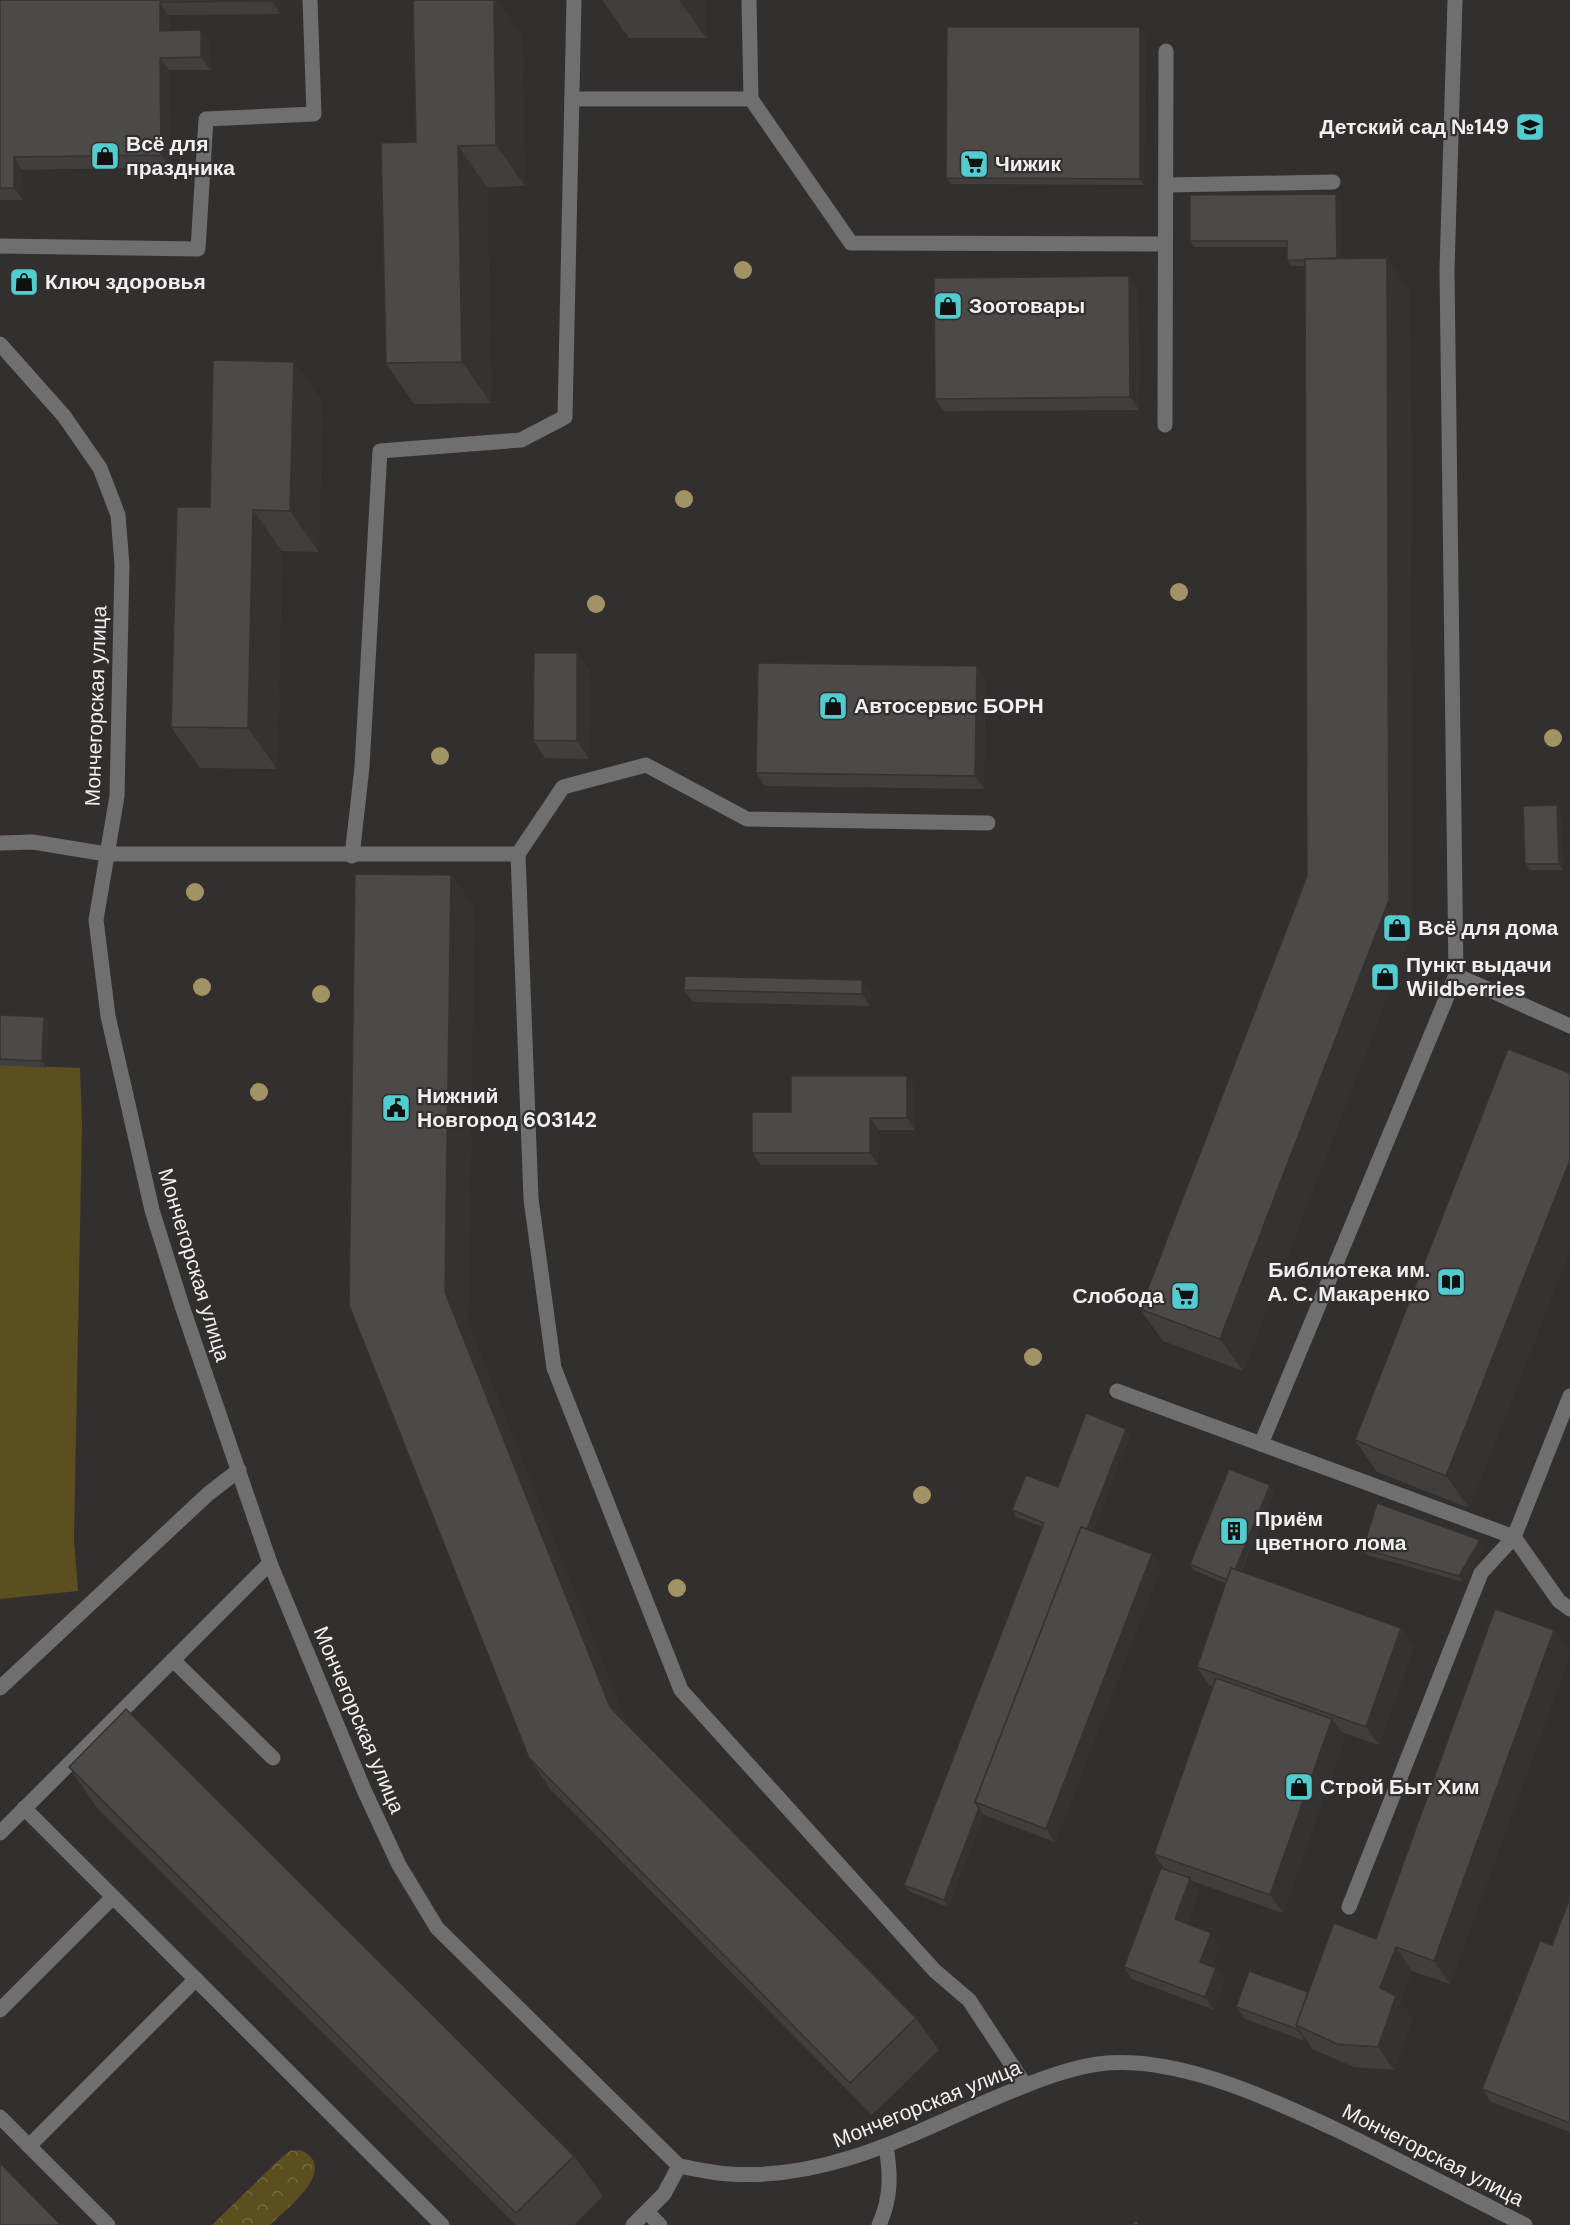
<svg xmlns="http://www.w3.org/2000/svg" width="1570" height="2225" font-family="'DM Sans',sans-serif">
<defs>
<pattern id="park-crowns" width="20" height="18" patternUnits="userSpaceOnUse" patternTransform="scale(1.5)"><rect width="20" height="18" fill="#5b4f20"/><path d="M2 6a3 3 0 1 1 6 0M12 15a3 3 0 1 1 6 0" fill="none" stroke="#736941"/></pattern>
</defs>
<rect width="100%" height="100%" fill="#332f2f"/>
<!-- park -->
<path fill="url(#park-crowns)" d="M301,2150C340,2169 287,2208 270,2225H212L281,2158L290,2151Z"/>
<!-- garden -->
<polygon fill="#5b4f20" points="0,1065 80,1068 82,1125 74,1539 78,1591 0,1599"/>
<g fill="none" stroke-linecap="round" stroke-linejoin="round">
<!-- lane -->
<g stroke="#706f6f" stroke-width="15">
<polyline points="1455,0 1447,270 1456,975 1570,1026"/>
<polyline points="572,99 751,99 749,0"/>
<polyline points="751,99 851,243 1165,244"/>
<polyline points="1166,185 1333,182"/>
<polyline points="0,246 198,249 206,119 314,114 310,0"/>
<polyline points="1165,425 1166,51"/>
<polyline points="0,843 33,842 106,854 518,854 531,1199 554,1368 681,1690 935,1971 969,2000 1025,2085"/>
<polyline points="518,854 563,787 646,765 747,819 988,823"/>
<polyline points="352,856 362,767 380,451 521,440 565,417 574,0"/>
<polyline points="1117,1391 1514,1537 1559,1601 1570,1609"/>
<polyline points="1261,1444 1456,975"/>
<polyline points="173,1660 273,1758"/>
<polyline points="0,1688 208,1494 239,1470"/>
<polyline points="24,1808 442,2225"/>
<polyline points="0,1833 270,1563"/>
<polyline points="1349,1907 1481,1573 1514,1537 1570,1396"/>
<polyline points="0,2010 113,1897"/>
<polyline points="0,2117 108,2225"/>
<polyline points="29,2146 196,1979"/>
<polyline points="647,2212 660,2225"/>
<polyline points="633,2225 664,2194 679,2166"/>
</g>
<!-- street -->
<g stroke="#706f6f" stroke-width="15">
<path d="M0,344L64,416L100,468L118,515L122,565L117,796L96,920L108,1016L152,1210L182,1306L270,1563L364,1790L399,1865L437,1928L679,2166C696,2169 712,2173 729,2174C818,2180 895,2143 974,2107C1012,2091 1057,2070 1098,2064C1175,2054 1267,2098 1335,2129C1399,2160 1462,2193 1525,2225"/>
<path d="M879,2225C891,2199 891,2175 886,2147"/>
</g>
</g>
<!-- trees -->
<g fill="#a19363">
<circle cx="743" cy="270" r="9"/>
<circle cx="684" cy="499" r="9"/>
<circle cx="1179" cy="592" r="9"/>
<circle cx="596" cy="604" r="9"/>
<circle cx="1553" cy="738" r="9"/>
<circle cx="440" cy="756" r="9"/>
<circle cx="195" cy="892" r="9"/>
<circle cx="202" cy="987" r="9"/>
<circle cx="321" cy="994" r="9"/>
<circle cx="259" cy="1092" r="9"/>
<circle cx="1033" cy="1357" r="9"/>
<circle cx="922" cy="1495" r="9"/>
<circle cx="677" cy="1588" r="9"/>
</g>
<!-- wall -->
<g fill="#413f3d">
<polygon points="0,0 280,0 280,14 168,15 169,31 201,30 209,42 210,70 169,70 170,167 22,170 23,200 0,200"/>
<polygon points="602,0 706,0 706,38 629,38"/>
<polygon points="1145,34 1144,185 951,184 946,178"/>
<polygon points="522,35 525,186 487,187 491,403 414,404 386,363 416,142"/>
<polygon points="1341,201 1341,258 1410,290 1412,932 1243,1371 1163,1341 1140,1309 1307,876 1305,266 1292,266 1287,260 1287,247 1194,247 1190,241"/>
<polygon points="1129,276 1138,289 1139,410 944,411 935,399"/>
<polygon points="294,362 322,402 319,552 282,551 277,769 200,768 171,727"/>
<polygon points="577,653 590,671 589,759 545,758 533,740"/>
<polygon points="985,678 984,789 765,786 756,773"/>
<polygon points="1561,811 1563,870 1530,870 1525,864"/>
<polygon points="451,875 474,907 468,1324 627,1724 916,2018 939,2050 872,2115 551,1790 529,1758 349,1305"/>
<polygon points="862,980 871,992 870,1006 693,1002 684,990"/>
<polygon points="0,1015 44,1017 48,1023 46,1068 0,1065"/>
<polygon points="1570,1073 1570,1250 1469,1508 1377,1472 1355,1440"/>
<polygon points="907,1076 915,1088 915,1130 879,1130 878,1165 761,1165 752,1153 791,1112"/>
<polygon points="1126,1429 1130,1435 1093,1531 1161,1566 1055,1842 984,1815 948,1907 909,1891 904,1885 1043,1527 1016,1517 1012,1510 1058,1487"/>
<polygon points="1270,1485 1274,1492 1241,1572 1401,1628 1414,1646 1379,1745 1341,1732 1345,1737 1283,1913 1192,1881 1199,1891 1187,1924 1220,1945 1212,1966 1225,1980 1214,2010 1132,1979 1124,1967 1165,1869 1154,1854 1213,1687 1209,1685 1197,1667 1226,1584 1194,1570 1190,1564"/>
<polygon points="1485,1546 1464,1582 1367,1555 1363,1549"/>
<polygon points="1554,1630 1570,1654 1450,1984 1412,1971 1400,2002 1412,2019 1394,2070 1354,2067 1312,2049 1306,2039 1305,2041 1245,2019 1236,2007 1308,1992 1376,1939"/>
<polygon points="69,1767 574,2156 603,2196 574,2225 516,2225 97,1808"/>
<polygon points="1570,1898 1570,2132 1491,2102 1482,2089 1552,1945"/>
</g>
<!-- shaded-wall -->
<g fill="#353332">
<polygon points="272,0 280,0 280,14 272,1"/>
<polygon points="494,0 498,0 522,35 525,186 496,145"/>
<polygon points="679,0 706,0 706,38"/>
<polygon points="160,2 168,15 169,43 160,31"/>
<polygon points="1140,27 1145,34 1144,185 1140,179"/>
<polygon points="201,30 209,42 210,70 201,57"/>
<polygon points="160,58 169,70 170,167 161,155"/>
<polygon points="458,146 487,187 491,403 462,362"/>
<polygon points="14,157 22,170 23,200 14,188"/>
<polygon points="1336,194 1341,201 1341,266 1337,260"/>
<polygon points="1387,258 1410,290 1412,932 1243,1371 1220,1339 1389,900"/>
<polygon points="1129,276 1138,289 1139,410 1130,397"/>
<polygon points="294,362 322,402 319,552 290,511"/>
<polygon points="253,510 282,551 277,769 248,728"/>
<polygon points="577,653 590,671 589,759 577,741"/>
<polygon points="977,666 985,678 984,789 975,776"/>
<polygon points="1557,805 1561,811 1563,870 1559,864"/>
<polygon points="451,875 474,907 468,1324 633,1739 610,1707 445,1292"/>
<polygon points="862,980 871,992 870,1006 862,994"/>
<polygon points="44,1017 48,1023 46,1068 42,1061"/>
<polygon points="907,1076 915,1088 915,1130 907,1118"/>
<polygon points="870,1118 879,1130 878,1165 870,1153"/>
<polygon points="1570,1160 1570,1250 1469,1508 1446,1476"/>
<polygon points="1126,1429 1130,1435 987,1807 981,1804"/>
<polygon points="1270,1485 1274,1492 1234,1587 1230,1581"/>
<polygon points="1480,1540 1485,1546 1464,1582 1459,1576"/>
<polygon points="1152,1554 1161,1566 1055,1842 1046,1829"/>
<polygon points="1401,1628 1414,1646 1379,1745 1366,1727"/>
<polygon points="1554,1630 1570,1654 1450,1984 1434,1961"/>
<polygon points="1332,1719 1345,1737 1283,1913 1270,1895"/>
<polygon points="979,1808 984,1815 948,1907 944,1900"/>
<polygon points="1190,1878 1199,1891 1184,1931 1175,1919"/>
<polygon points="1211,1933 1220,1945 1209,1974 1200,1962"/>
<polygon points="1396,1947 1412,1971 1400,2002 1412,2019 1394,2070 1378,2047 1380,1988"/>
<polygon points="1216,1968 1225,1980 1214,2010 1205,1997"/>
<polygon points="1297,2027 1306,2039 1305,2041 1297,2029"/>
</g>
<!-- building -->
<g fill="#4c4947" stroke="#353332" stroke-width="1.5">
<polygon points="0,0 272,0 272,1 160,2 160,31 201,30 201,57 160,58 161,155 14,157 14,188 0,188"/>
<polygon points="413,0 494,0 496,145 458,146 462,362 386,363 381,143 416,142"/>
<polygon points="947,27 1140,27 1140,179 946,178"/>
<polygon points="1336,194 1337,258 1305,259 1305,260 1287,260 1287,241 1190,241 1190,195"/>
<polygon points="1387,258 1389,900 1220,1339 1140,1309 1307,876 1305,259"/>
<polygon points="1129,276 1130,397 935,399 934,278"/>
<polygon points="213,360 294,362 290,511 253,510 248,728 171,727 177,507 210,507"/>
<polygon points="534,653 577,653 577,741 533,740"/>
<polygon points="758,663 977,666 975,776 756,773"/>
<polygon points="1557,805 1559,864 1525,864 1523,806"/>
<polygon points="355,874 451,875 445,1292 610,1707 916,2018 850,2083 529,1758 349,1305"/>
<polygon points="685,976 862,980 862,994 684,990"/>
<polygon points="0,1015 44,1017 42,1061 0,1059"/>
<polygon points="1508,1049 1570,1073 1570,1160 1446,1476 1355,1440"/>
<polygon points="791,1076 907,1076 907,1118 870,1118 870,1153 752,1153 752,1112 791,1112"/>
<polygon points="1086,1413 1126,1429 1087,1529 1081,1527 975,1802 979,1808 944,1900 904,1885 1044,1523 1012,1510 1026,1475 1058,1487"/>
<polygon points="1229,1469 1270,1485 1235,1570 1231,1568 1227,1580 1190,1564"/>
<polygon points="1377,1503 1480,1540 1459,1576 1363,1549"/>
<polygon points="1081,1527 1152,1554 1046,1829 975,1802"/>
<polygon points="1231,1568 1401,1628 1366,1727 1197,1667"/>
<polygon points="1495,1609 1554,1630 1434,1961 1396,1947 1380,1988 1396,1996 1378,2047 1337,2044 1296,2025 1334,1923 1376,1939"/>
<polygon points="1216,1678 1332,1719 1270,1895 1154,1854"/>
<polygon points="126,1709 574,2156 516,2213 69,1767"/>
<polygon points="1161,1868 1190,1878 1175,1919 1211,1933 1200,1962 1216,1968 1205,1997 1124,1967"/>
<polygon points="1570,1898 1570,2123 1482,2089 1540,1941 1552,1945"/>
<polygon points="1249,1971 1308,1992 1296,2025 1297,2027 1297,2029 1236,2007"/>
<polygon points="0,2163 61,2225 0,2225"/>
<polygon points="1136,2220 1140,2225 1131,2225"/>
</g>
<!-- icons -->
<defs>
<g id="school-square" transform="scale(1.5)"><rect x="-9" y="-9" width="18" height="18" rx="4" fill="#52cdcf" stroke="#332f2f"/><path d="M0-5L7-2L0 1L-7-2ZM-4 1L0 2.5L4 1V4Q0 6-4 4Z" fill="#111"/></g>
<g id="shop-square" transform="scale(1.5)"><rect x="-9" y="-9" width="18" height="18" rx="4" fill="#52cdcf" stroke="#332f2f"/><path d="M-5-2.5h2.3a2.7 3.5 0 0 1 5.4 0H5L5.5 6h-11ZM-1.5-2.5h3a1.5 2.3 0 0 0-3 0Z" fill="#111"/></g>
<g id="supermarket-square" transform="scale(1.5)"><rect x="-9" y="-9" width="18" height="18" rx="4" fill="#52cdcf" stroke="#332f2f"/><path d="M-6-5.5h2.5l.6 2H6L4.5 2H-2.5L-4.4-4H-6ZM-1.5 3.2a1.3 1.3 0 1 0 .1 0ZM3 3.2a1.3 1.3 0 1 0 .1 0Z" fill="#111"/></g>
<g id="civic-square" transform="scale(1.5)"><rect x="-9" y="-9" width="18" height="18" rx="4" fill="#52cdcf" stroke="#332f2f"/><path d="M-.6-6.5H3V-4.5H.6V-3L4-1V1h2V6H-6V1h2V-1L-.6-3ZM-1.2 2.5V6h2.4V2.5Z" fill="#111"/></g>
<g id="library-square" transform="scale(1.5)"><rect x="-9" y="-9" width="18" height="18" rx="4" fill="#52cdcf" stroke="#332f2f"/><path d="M-6-4Q-3-5.5-.7-3.5V5Q-3 3-6 4ZM6-4Q3-5.5 .7-3.5V5Q3 3 6 4Z" fill="#111"/></g>
<g id="building-square" transform="scale(1.5)"><rect x="-9" y="-9" width="18" height="18" rx="4" fill="#52cdcf" stroke="#332f2f"/><path d="M-4-6H4V6H1V3H-1V6H-4ZM-2.5-4.3h1.7v1.8h-1.7ZM.8-4.3h1.7v1.8H.8ZM-2.5-1h1.7V.8h-1.7ZM.8-1h1.7V.8H.8Z" fill="#111"/></g>
</defs>
<g fill-rule="evenodd">
<use href="#school-square" x="1530" y="127"/>
<use href="#shop-square" x="105" y="156"/>
<use href="#supermarket-square" x="974" y="164"/>
<use href="#shop-square" x="24" y="282"/>
<use href="#shop-square" x="948" y="306"/>
<use href="#shop-square" x="833" y="706"/>
<use href="#shop-square" x="1397" y="928"/>
<use href="#shop-square" x="1385" y="977"/>
<use href="#civic-square" x="396" y="1108"/>
<use href="#library-square" x="1451" y="1282"/>
<use href="#supermarket-square" x="1185" y="1296"/>
<use href="#building-square" x="1234" y="1531"/>
<use href="#shop-square" x="1299" y="1787"/>
</g>
<g text-anchor="middle" dominant-baseline="central" stroke-width="4.5" stroke-linejoin="round" paint-order="stroke">
<!-- poi labels -->
<g font-size="21" font-weight="bold" fill="#f1efef" stroke="#332f2f" text-anchor="start">
<text x="1509" y="127" text-anchor="end">Детский сад №149</text>
<text x="126" y="144">Всё для<tspan x="126" dy="24">праздника</tspan></text>
<text x="995" y="164">Чижик</text>
<text x="45" y="282">Ключ здоровья</text>
<text x="969" y="306">Зоотовары</text>
<text x="854" y="706">Автосервис БОРН</text>
<text x="1418" y="928">Всё для дома</text>
<text x="1406" y="965">Пункт выдачи<tspan x="1406" dy="24">Wildberries</tspan></text>
<text x="417" y="1096">Нижний<tspan x="417" dy="24">Новгород 603142</tspan></text>
<text x="1430" y="1270" text-anchor="end">Библиотека им.<tspan x="1430" dy="24">А. С. Макаренко</tspan></text>
<text x="1164" y="1296" text-anchor="end">Слобода</text>
<text x="1255" y="1519">Приём<tspan x="1255" dy="24">цветного лома</tspan></text>
<text x="1320" y="1787">Строй Быт Хим</text>
</g>
<!-- street labels -->
<g font-size="21" fill="#f1efef" stroke="#332f2f">
<text transform="translate(96 706) rotate(-88)">Мончегорская улица</text>
<text transform="translate(194 1265) rotate(73)">Мончегорская улица</text>
<text transform="translate(359 1720) rotate(67)">Мончегорская улица</text>
<text transform="translate(927 2104) rotate(-22)">Мончегорская улица</text>
<text transform="translate(1433 2155) rotate(27)">Мончегорская улица</text>
</g>
</g>
</svg>
